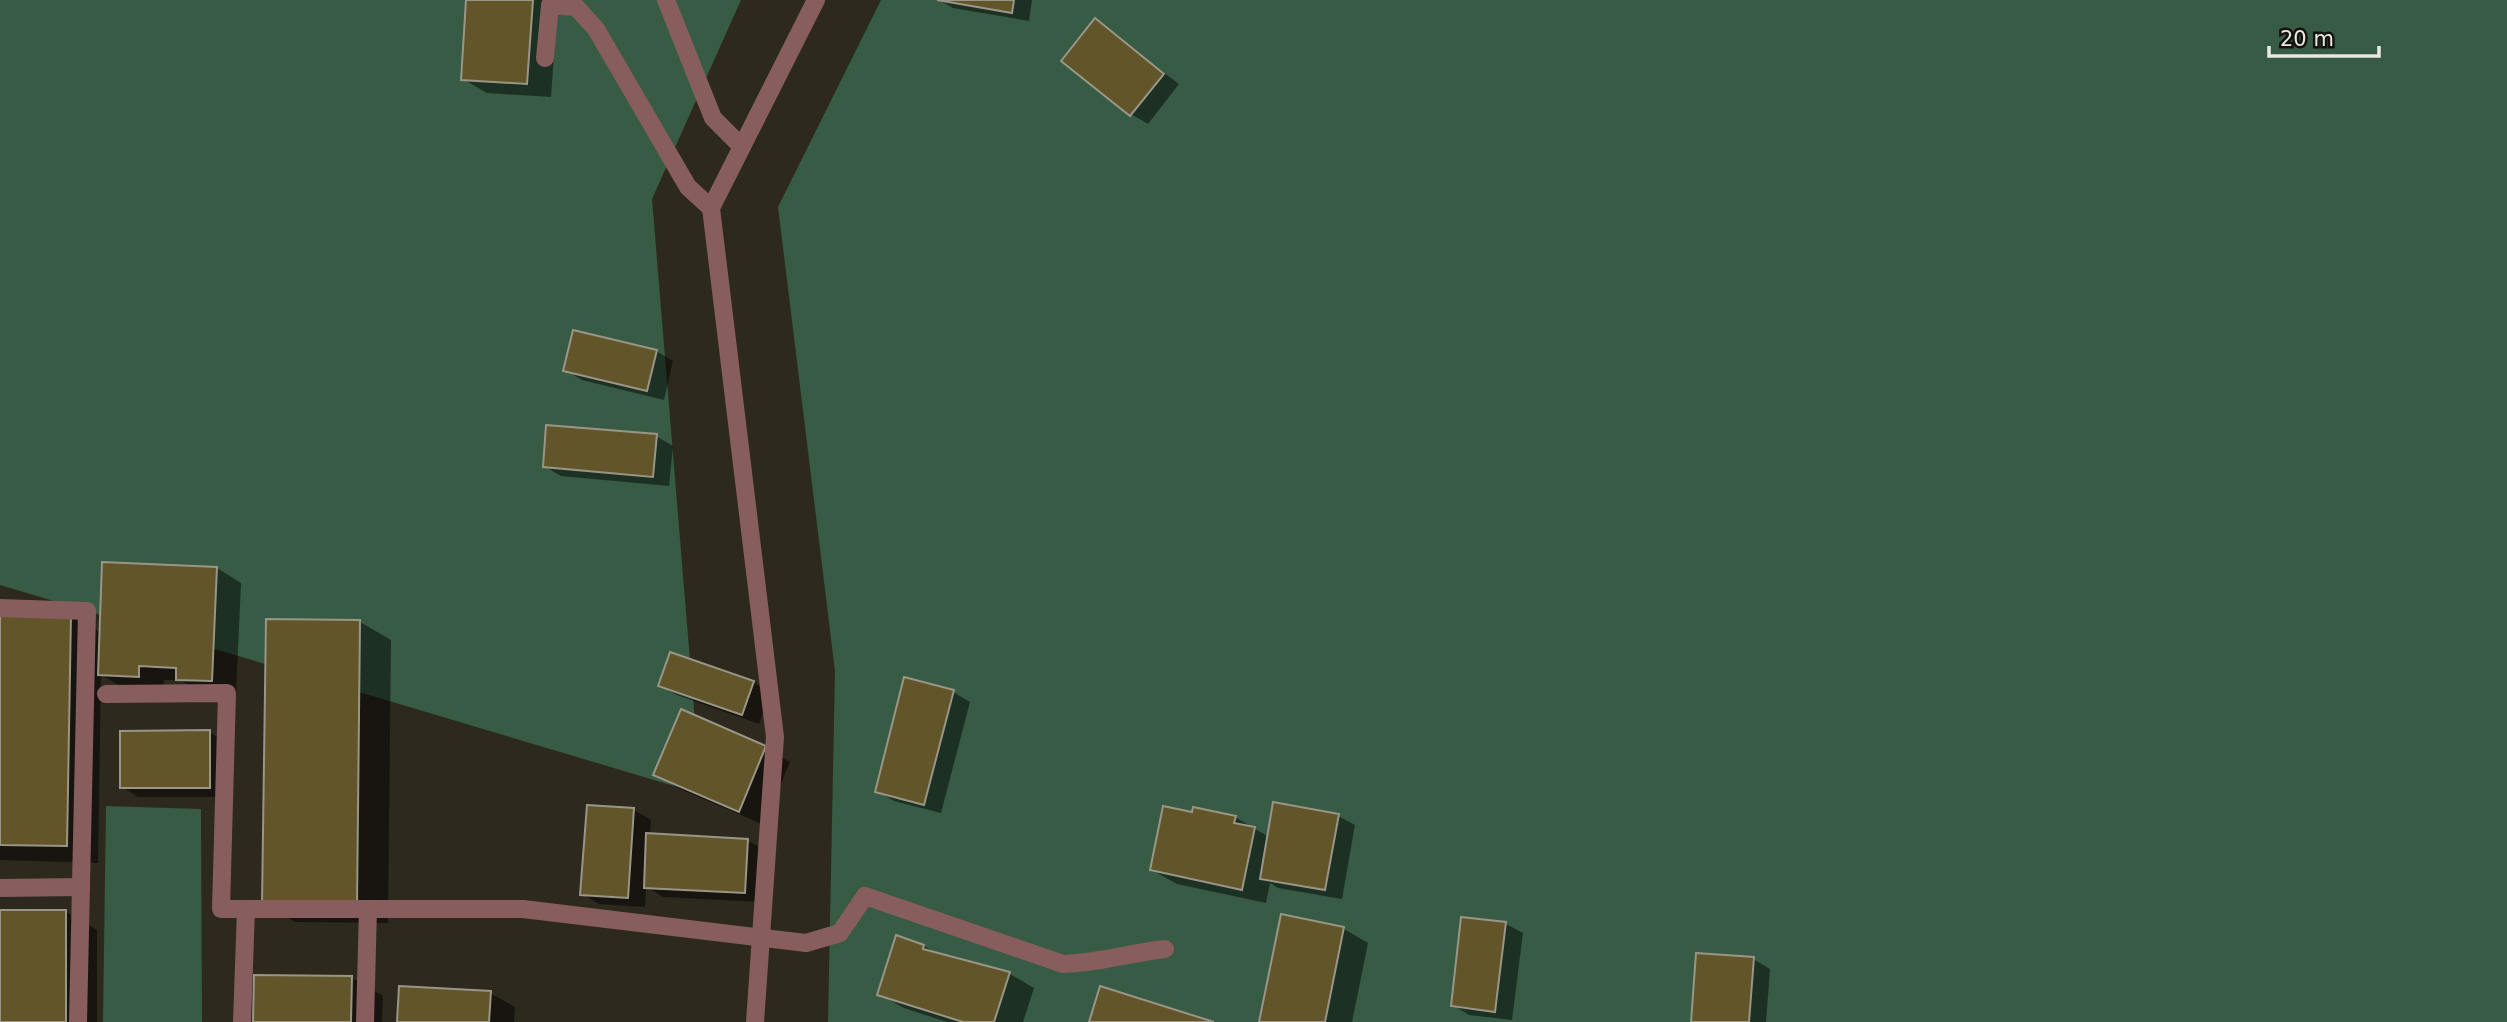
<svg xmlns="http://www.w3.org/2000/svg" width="2507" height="1022" font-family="'DejaVu Sans',sans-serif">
<rect width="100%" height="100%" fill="#2d291e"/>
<!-- green -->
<g fill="#375b44">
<polygon points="0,0 741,0 652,199 701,794 0,585"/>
<polygon points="881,0 2507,0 2507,1022 828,1022 835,671 778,207"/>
<polygon points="106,806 201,809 202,1022 103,1022"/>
</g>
<!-- shadow -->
<g fill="#0007">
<polygon points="468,0 558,0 551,97 487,93 463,79"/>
<polygon points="939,0 1032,0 1029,21 953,8"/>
<polygon points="1095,21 1179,84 1148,124 1131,114"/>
<polygon points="656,351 673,361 664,400 582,380 565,370"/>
<polygon points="656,436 673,446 669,486 561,476 544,466"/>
<polygon points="217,568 241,583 236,694 203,693 180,680 164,680 163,690 124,688 101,675 98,863 0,860 0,614 71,615 101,633"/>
<polygon points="360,622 391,640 388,923 295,922 263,904"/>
<polygon points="753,682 770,692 759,724 677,695 660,686"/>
<polygon points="953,692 970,702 941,813 894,801 877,791"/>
<polygon points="209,732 226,742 227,797 138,797 122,787"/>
<polygon points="765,748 790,762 764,825 680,789 655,775"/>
<polygon points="634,810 651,820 650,835 748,841 765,850 762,902 663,897 646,887 645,907 599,904 582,894"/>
<polygon points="1193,814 1235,817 1269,837 1338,816 1355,825 1342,899 1278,888 1270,883 1266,903 1177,884 1152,870"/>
<polygon points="0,912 66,912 97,930 97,1022 0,1022"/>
<polygon points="1463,919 1506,924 1523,933 1512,1020 1469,1015 1453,1005"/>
<polygon points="1344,929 1368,943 1352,1022 1261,1022"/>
<polygon points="924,946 939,955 1010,974 1034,988 1023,1022 947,1022 904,1008 879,994"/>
<polygon points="1753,959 1770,969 1766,1022 1693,1022"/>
<polygon points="352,978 383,996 382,1022 255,1022"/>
<polygon points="490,993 515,1007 514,1022 399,1022"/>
</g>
<!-- building -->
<g fill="#615529" stroke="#999587" stroke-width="2">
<polygon points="466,0 533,0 527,84 461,80"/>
<polygon points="937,0 1014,0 1012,13"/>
<polygon points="1095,18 1164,74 1130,116 1061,61"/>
<polygon points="573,330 657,350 647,391 563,371"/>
<polygon points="546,425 657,434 653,477 543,467"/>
<polygon points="102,562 217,567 212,681 176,680 176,668 139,666 139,677 98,675"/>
<polygon points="0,612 71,613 67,846 0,845"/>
<polygon points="266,619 360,620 357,906 262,905"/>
<polygon points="670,652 754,681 742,715 658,686"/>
<polygon points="904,677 954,690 924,805 875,792"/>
<polygon points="681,709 766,746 739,812 653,775"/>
<polygon points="210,730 210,788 120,788 120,731"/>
<polygon points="1273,802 1339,814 1325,890 1260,879"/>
<polygon points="587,805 634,808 628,898 580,895"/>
<polygon points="1163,806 1192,812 1193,807 1236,816 1234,823 1255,827 1242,890 1150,870"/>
<polygon points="646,833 748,839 745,893 644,888"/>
<rect x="0" y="910" width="66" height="112"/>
<polygon points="1281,914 1344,927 1325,1022 1259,1022"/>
<polygon points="1461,917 1506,922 1495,1012 1451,1006"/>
<polygon points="896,935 924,945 923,949 1010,972 994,1022 963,1022 877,995"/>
<polygon points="1696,953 1754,957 1749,1022 1691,1022"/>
<polygon points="254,975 352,976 351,1022 253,1022"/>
<polygon points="399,986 491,991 489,1022 397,1022"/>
<polygon points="1100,986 1214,1022 1089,1022"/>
</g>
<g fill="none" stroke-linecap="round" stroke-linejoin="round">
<!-- minor -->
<g stroke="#885d5d" stroke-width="18">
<polyline points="666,0 713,118 742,147"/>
<polyline points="545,58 550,5 576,7 596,29 688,187 711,208"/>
<polyline points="0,608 87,611 78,1022"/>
<path d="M106,694L227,693L221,909H523L806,943L840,933L865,896L1063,964C1098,963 1130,953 1165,949"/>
<polyline points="0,888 81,887"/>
<polyline points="242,1022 246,909"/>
<polyline points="365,1022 368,909"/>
<polyline points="755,1022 775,737 711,208 816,0"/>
</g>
</g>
<!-- scale -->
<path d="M2269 46v10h110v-10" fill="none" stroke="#eae8e1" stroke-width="3.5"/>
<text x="2280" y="46" font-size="21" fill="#eae8e1" stroke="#13120d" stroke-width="5" paint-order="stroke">20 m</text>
</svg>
